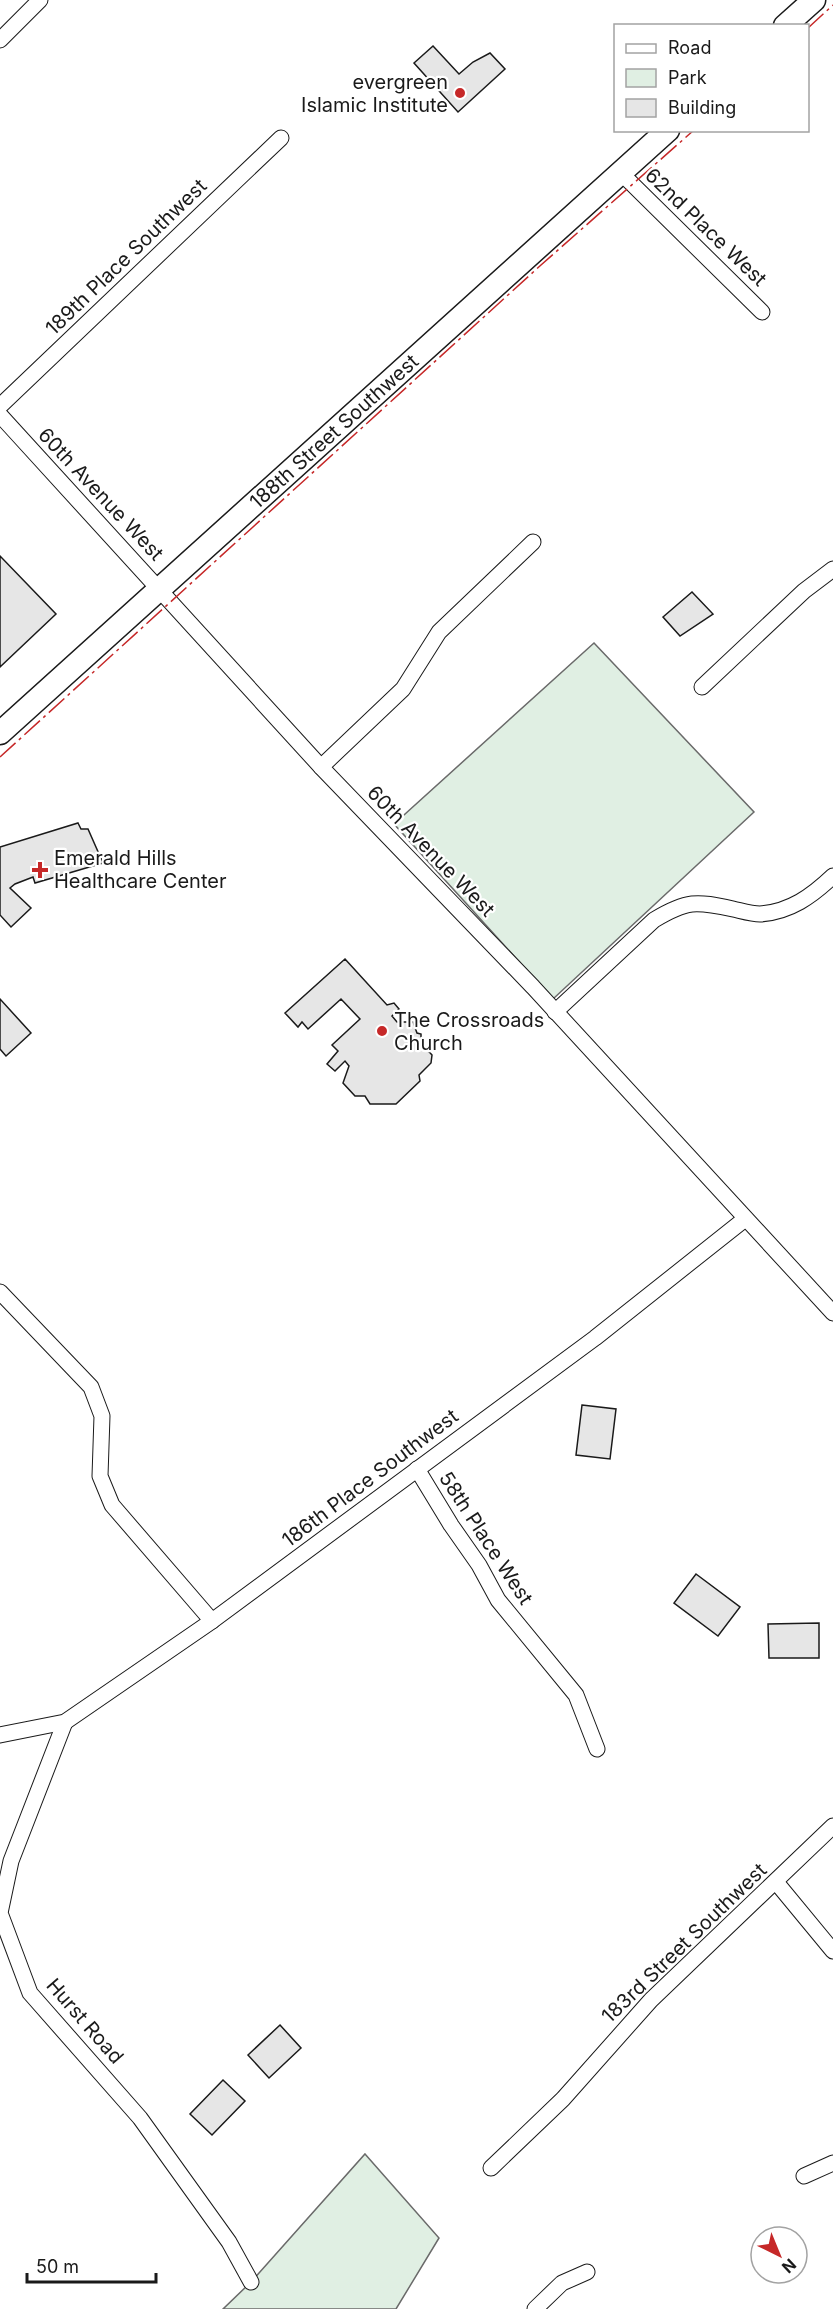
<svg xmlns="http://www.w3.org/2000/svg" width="833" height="2309" font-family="Inter,sans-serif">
<rect width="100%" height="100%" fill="#fff"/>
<!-- green -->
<g fill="#e0efe3" stroke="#6a6a6a" stroke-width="1.5">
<polygon points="594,643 754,812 553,999 394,824"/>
<polygon points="365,2154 439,2238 396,2309 223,2309 251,2282"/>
</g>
<!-- building -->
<g fill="#e6e6e6" stroke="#1a1a1a" stroke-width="1.5">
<polygon points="433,46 459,74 473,62 490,53 505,69 458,112 414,63"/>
<polygon points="0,556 56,614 0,667"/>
<polygon points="692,592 713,614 680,636 663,617"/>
<polygon points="78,823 81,829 88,829 103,863 35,883 33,877 15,884 10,888 31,908 11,927 0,915 0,847"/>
<polygon points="345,959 387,1005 394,1003 399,1009 392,1016 397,1022 413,1022 417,1033 421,1034 421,1043 432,1055 431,1063 419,1075 420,1081 396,1104 370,1104 365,1096 355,1096 343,1083 349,1066 345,1061 335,1071 327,1064 338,1051 332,1045 360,1019 341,999 308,1029 302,1022 298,1027 285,1013"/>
<polygon points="0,999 31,1033 6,1056 0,1049"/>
<polygon points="582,1405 616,1409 610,1459 576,1455"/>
<polygon points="696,1574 740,1607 718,1636 674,1603"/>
<polygon points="819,1623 819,1658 769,1658 768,1624"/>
<polygon points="280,2025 301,2048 269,2078 248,2055"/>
<polygon points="223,2080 245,2101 212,2135 190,2114"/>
</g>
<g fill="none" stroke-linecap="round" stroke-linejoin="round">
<!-- street casing -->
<g stroke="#1a1a1a" stroke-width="17">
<g id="street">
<polyline points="0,40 40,0"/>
<polyline points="621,173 762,312"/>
<polyline points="0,406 281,138"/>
<polyline points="0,415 321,767 533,987 833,1313"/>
<polyline points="702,687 804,591 833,569"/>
<polyline points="321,767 403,689 439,632 533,542"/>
<path d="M555,1012L654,920C687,900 696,901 733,909C742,911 752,914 760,914C790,912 812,896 833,876"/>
<polyline points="0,1292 91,1387 102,1416 100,1476 112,1505 212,1621"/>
<polyline points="417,1469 451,1525 479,1565 498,1600 576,1695 597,1749"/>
<polyline points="65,1722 11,1861 0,1913 30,1993 140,2118 229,2242 251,2282"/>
<polyline points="0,1735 65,1722 212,1621 595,1338 745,1219"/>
<polyline points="776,1882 833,1951"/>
<polyline points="491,2168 563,2099 651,2000 833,1826"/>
<polyline points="804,2176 833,2163"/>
<polyline points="535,2309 562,2283 587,2272"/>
</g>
</g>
<!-- secondary casing -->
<g stroke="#1a1a1a" stroke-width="25">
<g id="secondary">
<polyline points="785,26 814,0"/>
<path id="s1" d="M0,733L668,130"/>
</g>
</g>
<!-- street -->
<use href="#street" stroke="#fff" stroke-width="15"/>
<!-- secondary -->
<use href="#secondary" stroke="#fff" stroke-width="22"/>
<!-- power -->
<g stroke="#c62828" stroke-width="1.5" stroke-dasharray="21 4.5 3 4.5" stroke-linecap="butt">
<polyline points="808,28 833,5"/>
<polyline points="0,757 541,265 694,130"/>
</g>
</g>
<!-- markers -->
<g fill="#c62828" stroke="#fff" stroke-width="2">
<circle cx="460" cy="93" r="6"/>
<path d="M37 861h6v6h6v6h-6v6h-6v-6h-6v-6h6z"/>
<circle cx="382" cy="1031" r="6"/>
</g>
<g text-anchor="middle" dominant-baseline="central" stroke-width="4.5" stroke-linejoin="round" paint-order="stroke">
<!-- poi labels -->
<g font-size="20" fill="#1a1a1a" stroke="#fff" text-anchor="start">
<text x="448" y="82" text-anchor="end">evergreen<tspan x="448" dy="23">Islamic Institute</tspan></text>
<text x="54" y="858">Emerald Hills<tspan x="54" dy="23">Healthcare Center</tspan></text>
<text x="394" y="1020">The Crossroads<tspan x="394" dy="23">Church</tspan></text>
</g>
<!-- street labels -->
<g font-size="20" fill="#1a1a1a" stroke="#fff">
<text transform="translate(706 227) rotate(44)">62nd Place West</text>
<text transform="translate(126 257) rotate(-44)">189th Place Southwest</text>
<text stroke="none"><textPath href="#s1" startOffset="450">188th Street Southwest</textPath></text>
<text transform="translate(101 494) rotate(47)">60th Avenue West</text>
<text transform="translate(431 851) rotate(46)">60th Avenue West</text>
<text transform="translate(370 1478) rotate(-37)">186th Place Southwest</text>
<text transform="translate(486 1538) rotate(57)">58th Place West</text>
<text transform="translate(684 1943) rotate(-44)">183rd Street Southwest</text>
<text transform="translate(85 2021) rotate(49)">Hurst Road</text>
</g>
</g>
<!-- legend -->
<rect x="614" y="24" width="195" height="108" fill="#ffffff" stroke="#a3a3a3" stroke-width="1.5"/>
<rect x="626" y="44" width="30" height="9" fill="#ffffff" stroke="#a3a3a3" stroke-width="1.5"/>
<text x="668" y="54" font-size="18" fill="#1a1a1a">Road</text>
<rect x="626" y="69" width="30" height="18" fill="#e0efe3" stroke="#a3a3a3" stroke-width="1.5"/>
<text x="668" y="84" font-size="18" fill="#1a1a1a">Park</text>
<rect x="626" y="99" width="30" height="18" fill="#e6e6e6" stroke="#a3a3a3" stroke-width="1.5"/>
<text x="668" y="114" font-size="18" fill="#1a1a1a">Building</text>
<!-- north arrow -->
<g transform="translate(779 2255) rotate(137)"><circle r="28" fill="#ffffff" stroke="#a3a3a3" stroke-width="1.5"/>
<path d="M0-4.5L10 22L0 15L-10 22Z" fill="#c62828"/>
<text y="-9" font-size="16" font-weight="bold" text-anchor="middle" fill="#1a1a1a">N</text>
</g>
<!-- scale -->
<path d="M27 2273v9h129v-9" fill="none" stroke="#1a1a1a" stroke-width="3"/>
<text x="36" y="2273" font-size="18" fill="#1a1a1a" stroke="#ffffff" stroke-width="4.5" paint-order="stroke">50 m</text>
</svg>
